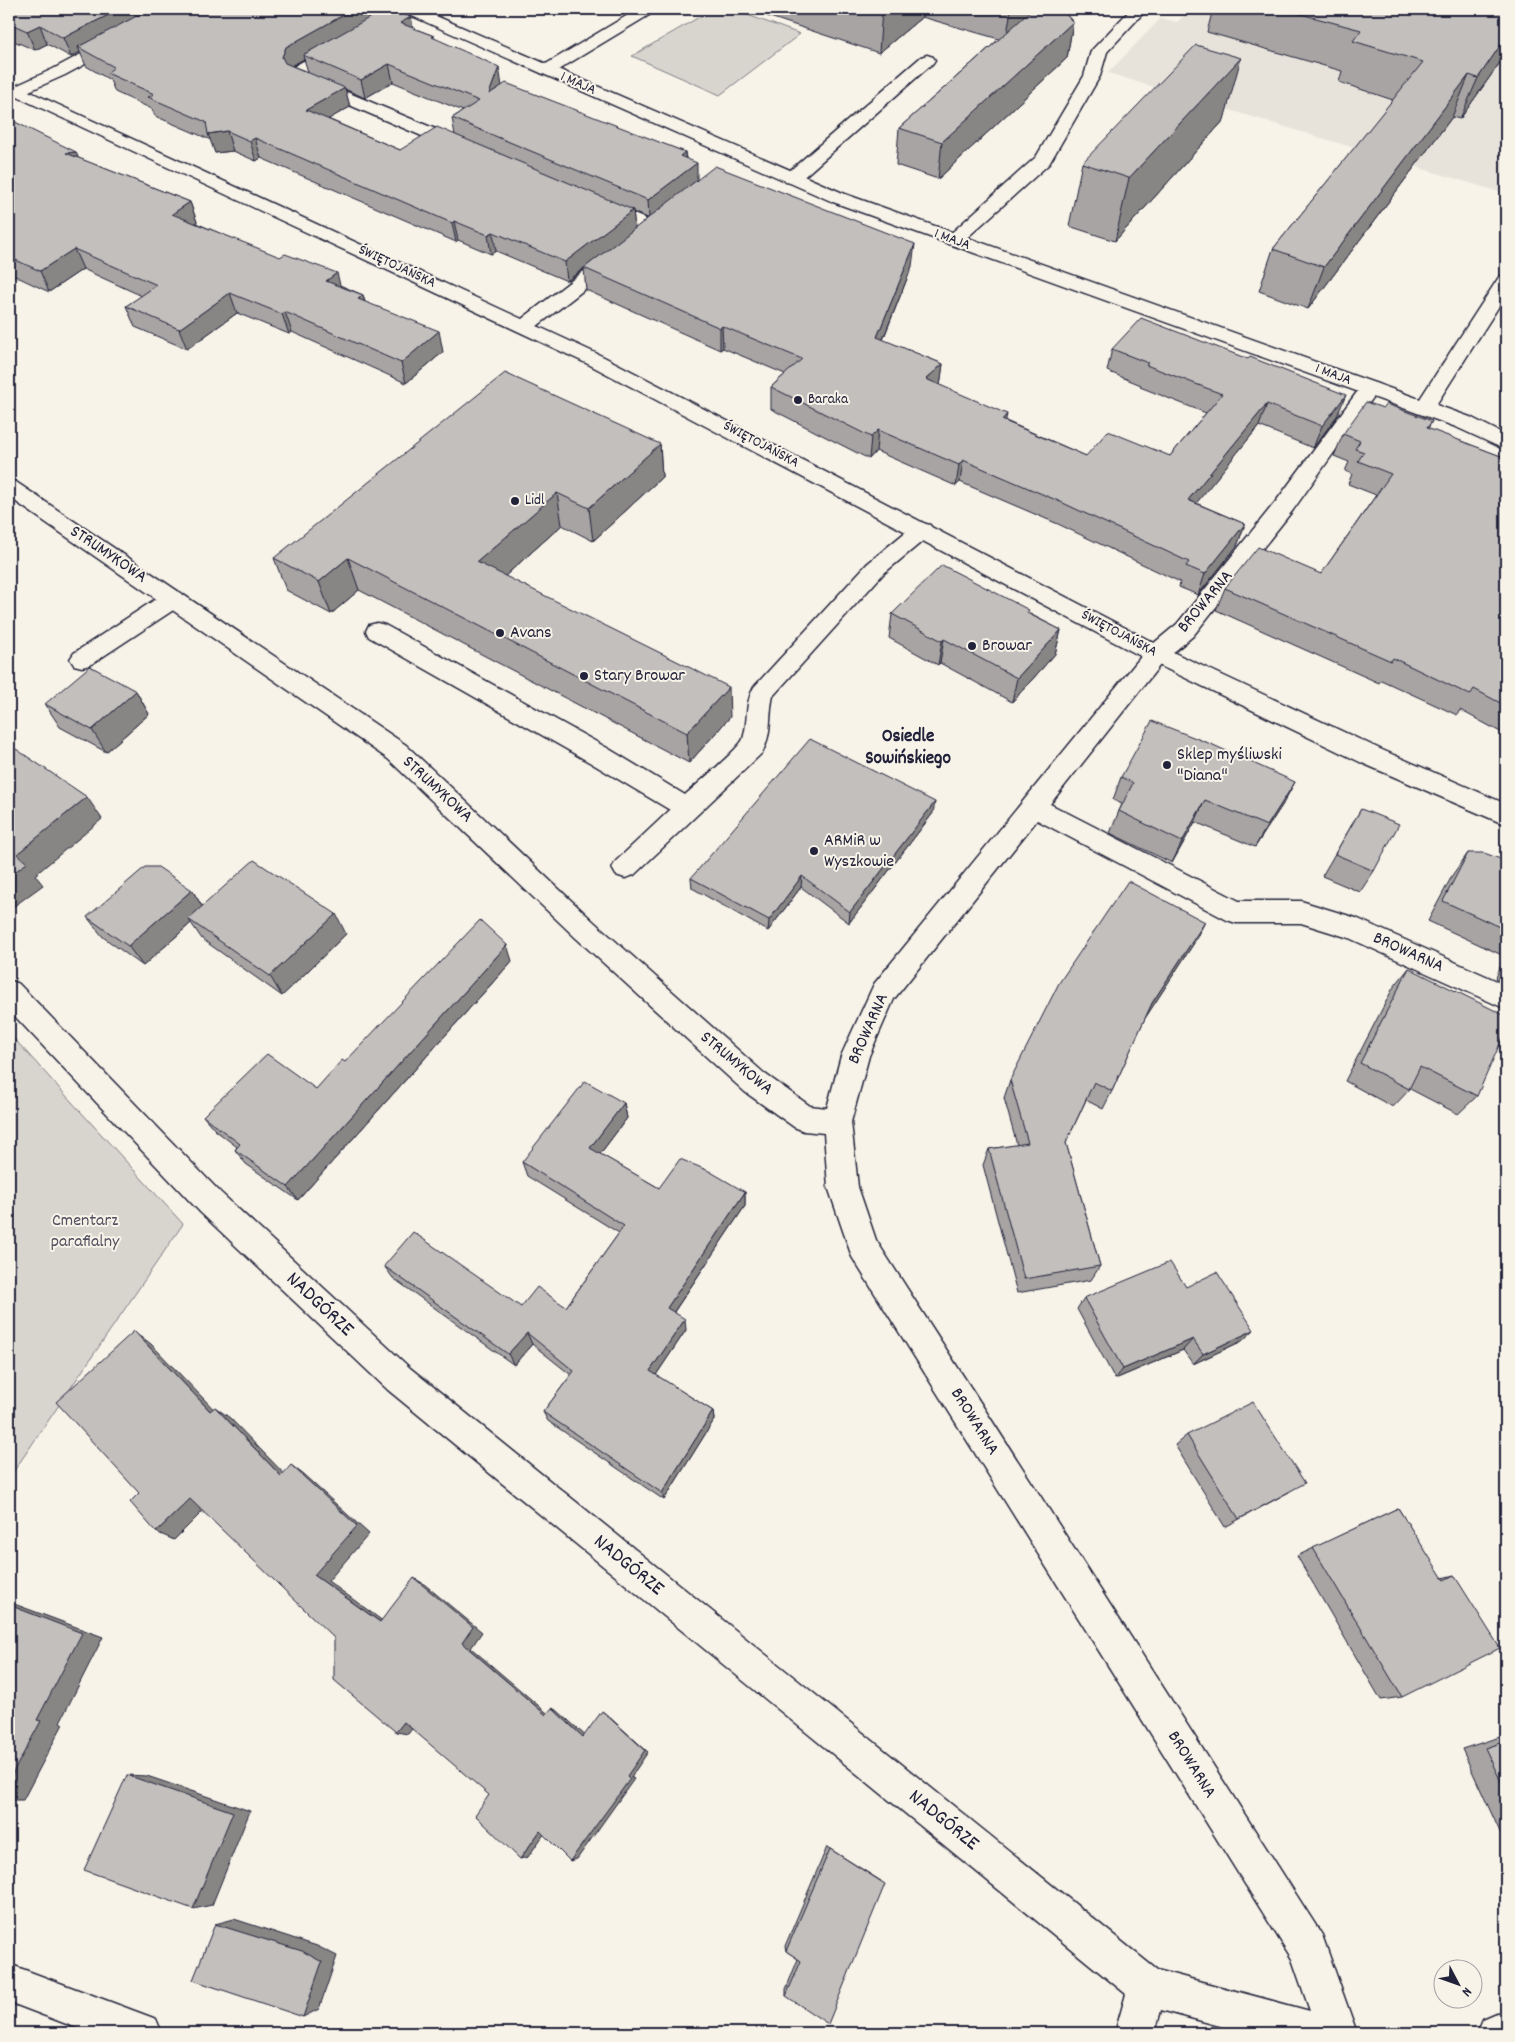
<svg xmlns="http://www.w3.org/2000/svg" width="1515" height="2042" font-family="Dekko,sans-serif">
<rect width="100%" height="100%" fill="#f7f3e8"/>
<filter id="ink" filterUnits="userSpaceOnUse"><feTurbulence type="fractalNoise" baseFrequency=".02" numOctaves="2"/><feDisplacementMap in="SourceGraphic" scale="10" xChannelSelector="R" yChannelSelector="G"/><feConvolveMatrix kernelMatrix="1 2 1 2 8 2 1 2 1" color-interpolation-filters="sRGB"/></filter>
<g filter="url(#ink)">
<!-- built -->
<polygon fill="#e7e3db" points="1191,9 1506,9 1506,194 1108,73 1161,18 1177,22"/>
<!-- green -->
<g fill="#d8d5cf" stroke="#7d7c85">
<polygon points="713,9 731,9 800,34 720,95 632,56"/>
<polygon points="9,1033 183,1224 9,1478"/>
</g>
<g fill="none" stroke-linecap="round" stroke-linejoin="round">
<!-- service casing -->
<g stroke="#22223b" stroke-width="3">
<g id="service">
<polygon points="394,9 413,9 410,12 306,72 306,75 469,143 472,147 469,151 463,152 457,151 291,80 289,77 293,67"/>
<polygon points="638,9 657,9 654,12 553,73 541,73 539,70 541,67"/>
<polygon points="1131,9 1147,9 1107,52 1100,76 1049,164 960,244 954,245 948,244 945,240 948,236 1036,157 1084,76 1091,51"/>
<polygon points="927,55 933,57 935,60 933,63 798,182 792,183 786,182 783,178 786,174 921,57"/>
<polygon points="599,200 658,224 661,228 658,232 652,233 646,232 593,209 590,205 593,201"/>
<polygon points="1506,275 1506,295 1434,408 1431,413 1424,414 1417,413 1414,408 1499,277"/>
<polygon points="1370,382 1377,384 1380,388 1377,392 1293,510 1193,636 1164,660 1156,662 1148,660 1144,654 1148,648 1177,624 1277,500 1363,384"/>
<path d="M922,523L930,525L933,530L930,535L883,574L773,696C768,717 773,732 762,753L634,875L625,878L616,875L612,868L616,861L670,810L591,763L369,637L366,631L369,625L377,623L385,625L609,749L685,795C695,786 740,748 743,739C749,721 744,704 754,687L867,564L914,525Z"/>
<polygon points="173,591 181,593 184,599 181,605 90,665 82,667 74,665 70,659 74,653 165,593"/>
</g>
</g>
<!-- minor casing -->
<g stroke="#22223b" stroke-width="3">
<g id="minor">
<polygon points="166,9 185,9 182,12 65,75 9,100 9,89 53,69"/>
<polygon points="400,9 420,9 845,194 1470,417 1506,435 1506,450 1456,427 833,202 403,12"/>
<polygon points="614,251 621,253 623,257 621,261 532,330 525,332 518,330 515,326 518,322 607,253"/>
<polygon points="9,480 16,482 406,745 594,922 765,1074 810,1106 827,1108 841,1056 874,984 1148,648 1156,646 1164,648 1168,654 1164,660 1050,804 1239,901 1301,901 1356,918 1506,985 1506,1009 1349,938 1301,923 1236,923 1227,920 1037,820 894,999 869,1056 851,1122 858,1187 876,1240 1322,1935 1357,2033 1246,2033 1161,2010 1155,2033 1115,2033 1126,1994 388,1390 200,1212 9,1010 9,980 19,984 220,1192 410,1368 1157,1970 1310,2011 1292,1959 852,1257 828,1187 824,1133 804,1131 794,1127 745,1092 576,938 388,759 9,497"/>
<polygon points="9,1964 156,2019 162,2033 90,2033 9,2002"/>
<polygon points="1506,2012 1506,2033 1477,2033 1483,2019 1497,2013"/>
</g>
</g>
<!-- tertiary casing -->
<g stroke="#22223b" stroke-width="3">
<polygon id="tertiary" points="9,82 604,357 1164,648 1380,749 1506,804 1506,825 1362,763 1148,660 590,365 9,93"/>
</g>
<!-- service -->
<use href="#service" fill="#f7f3e8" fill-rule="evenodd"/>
<!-- minor -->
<use href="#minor" fill="#f7f3e8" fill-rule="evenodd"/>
<!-- tertiary -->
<use href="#tertiary" fill="#f7f3e8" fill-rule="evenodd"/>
</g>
<!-- wall -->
<g fill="#a7a4a3" stroke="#22223b" fill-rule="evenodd">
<path d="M9,9H371L373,15L413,28L434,36V38L502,86L685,152L686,158L697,180L912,266L883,340L943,364L940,385L1006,421L1086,456H1170L1206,413L1140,387L1141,385L1107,371L1112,349L1337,416L1313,448L1259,426L1196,503L1245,524L1237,546L1198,595L1179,587L1180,582L1058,524L960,482L956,486L876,451L869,459L771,409V387L785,374L723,348L720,350L586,290L584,269L567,281L496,251L491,254L458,240L456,242L261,158L256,161L233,151L215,153L211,140L155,116L152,109L115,92L110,80L86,66L80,52L71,57L47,44L35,50L9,39ZM304,59L308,72L292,66ZM393,82L463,111L452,118L455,135L400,150L328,119L350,107L345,89L365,98ZM633,212L648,218L635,229Z"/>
<polygon points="767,9 1061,9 1073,22 1067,58 938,179 896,165 899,128 999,39 922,17 879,53 767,16"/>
<polygon points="1213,9 1506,9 1506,54 1460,119 1452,117 1308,309 1259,291 1273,249 1393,100 1339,82 1342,71 1207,32"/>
<polygon points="9,119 78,158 190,202 197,222 196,223 363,295 365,302 443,352 406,383 292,332 289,334 237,313 187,349 135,327 126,306 142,296 83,269 49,292 9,273"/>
<polygon points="1224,120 1115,241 1069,226 1082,163"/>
<polygon points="1383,408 1432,421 1428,429 1506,458 1506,735 1460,710 1457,715 1381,680 1379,683 1216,610 1225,588 1321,574 1376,495 1348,484 1352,474 1345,471 1349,462 1334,456 1343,434"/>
<polygon points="660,444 662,477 593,541 562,525 505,576 730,717 689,763 359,590 331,614 286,590 274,558"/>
<polygon points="1028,613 1061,630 1055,654 1012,702 940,663 938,665 889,638 892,614"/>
<polygon points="136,691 149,714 106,752 60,727 45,704"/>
<polygon points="1121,777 1283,804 1255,847 1195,822 1172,863 1110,833 1119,811 1122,804 1113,800"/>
<polygon points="1361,809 1374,871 1360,892 1322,876"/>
<polygon points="933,813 849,923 801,887 768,931 692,888 691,878"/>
<polygon points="1468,853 1506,861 1506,982 1496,978 1504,956 1428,921 1453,874"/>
<polygon points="192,890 202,906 346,934 282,996 202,939 191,923 143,966 103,937 87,917"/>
<polygon points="1194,943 1145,1018 1112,1091 1103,1109 1086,1100 1066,1143 1100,1266 1091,1280 1017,1293 983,1165 989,1149 1017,1145 1004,1098 1010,1080"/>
<polygon points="512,961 298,1200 246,1164 235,1150 237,1147 215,1130 203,1116 316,1089 345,1062"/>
<polygon points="1409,968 1477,1096 1458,1114 1410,1089 1393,1107 1345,1081 1393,988"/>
<polygon points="624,1103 627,1118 600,1154 659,1188 745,1192 745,1206 674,1312 686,1330 656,1375 713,1411 714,1420 664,1500 548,1421 543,1412 571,1375 532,1344 514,1365 393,1278 384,1266 521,1307 566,1307 619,1233 527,1176 522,1162"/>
<polygon points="1186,1287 1242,1341 1193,1364 1183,1350 1115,1379 1077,1309 1084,1298"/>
<polygon points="1187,1435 1289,1492 1225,1527 1175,1445"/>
<polygon points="1398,1508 1442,1578 1454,1575 1402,1697 1381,1700 1297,1556"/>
<polygon points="1506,1735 1506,1845 1462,1749"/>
<polygon points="827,1847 881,1881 786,1996 786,1989 798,1959 786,1951 785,1946"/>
</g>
<!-- shaded-wall -->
<g fill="#888684" stroke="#22223b">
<polygon points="120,9 162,9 78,47 80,52 71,57 63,38"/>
<polygon points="354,9 371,9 374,19 303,55 304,59 291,66 287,76 282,57 286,47"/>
<polygon points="883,9 923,9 922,17 879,53 882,10"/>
<polygon points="1011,9 1039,9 1006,41"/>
<polygon points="411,17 414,35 400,23"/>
<polygon points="1073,22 1067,58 938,179 942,142"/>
<polygon points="40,25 47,44 35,50 27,31"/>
<polygon points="1506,37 1506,54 1460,119 1478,78"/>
<polygon points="1241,58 1224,120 1115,241 1129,178"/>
<polygon points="389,64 393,82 365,98 361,80"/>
<polygon points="499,67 502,86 489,94"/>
<polygon points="1469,75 1452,117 1308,309 1324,267"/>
<polygon points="345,88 350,107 311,129 306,110"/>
<polygon points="227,131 233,151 215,153 208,134"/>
<polygon points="255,138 261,158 256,161 250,141"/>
<polygon points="76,152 84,172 66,153"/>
<polygon points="685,152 686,170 680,156"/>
<polygon points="697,163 697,181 649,218 648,200"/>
<polygon points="190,202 197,222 180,234 172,214"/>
<polygon points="633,210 635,229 567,281 565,262"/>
<polygon points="454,221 458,240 456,242 452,223"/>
<polygon points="493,232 496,251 491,254 488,235"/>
<polygon points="915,244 912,266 875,359 877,337"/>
<polygon points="74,249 83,269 49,292 40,271"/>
<polygon points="337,273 342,293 326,281"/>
<polygon points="230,293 237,313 187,349 179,329"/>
<polygon points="363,295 368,316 358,299"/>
<polygon points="285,312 292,332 289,334 282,314"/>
<polygon points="722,326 723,348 720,350 720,328"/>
<polygon points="439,331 443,352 406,383 401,363"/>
<polygon points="943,364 940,386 926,379"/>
<polygon points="1346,395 1337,416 1313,448 1322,426"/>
<polygon points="1267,404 1259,426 1181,522 1188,500"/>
<polygon points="1007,414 1003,436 1002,420"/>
<polygon points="878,430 876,451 869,459 871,437"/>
<polygon points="660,444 662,477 593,541 589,508"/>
<polygon points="963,460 960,482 956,486 959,465"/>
<polygon points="557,493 562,525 485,594 477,562"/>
<polygon points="1245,524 1237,546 1198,595 1205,574"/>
<polygon points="348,558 359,590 331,614 319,582"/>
<polygon points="1061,630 1055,654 1012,702 1017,678"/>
<polygon points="944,639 940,663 938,665 942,641"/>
<polygon points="729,687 730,717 689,763 687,733"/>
<polygon points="136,691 149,714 106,752 92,730"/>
<polygon points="1295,782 1283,804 1255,847 1267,826"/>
<polygon points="87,797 102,819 35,875 43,885 13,907 9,902 9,876 17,854"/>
<polygon points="1205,800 1195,822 1172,863 1182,842"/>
<polygon points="935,802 933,813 849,923 850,912"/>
<polygon points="802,876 801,887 768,931 769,920"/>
<polygon points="192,890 205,911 188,919 191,923 143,966 128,946"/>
<polygon points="336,914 346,934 282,996 270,976"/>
<polygon points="1205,922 1194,943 1142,1023 1152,1003"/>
<polygon points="507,945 512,961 298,1200 288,1187"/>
<polygon points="624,1103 627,1118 594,1162 590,1148"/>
<polygon points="745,1192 745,1206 669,1319 667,1308"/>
<polygon points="685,1319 686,1330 652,1381 650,1371"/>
<polygon points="1254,1330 1242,1341 1193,1364 1203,1354"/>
<polygon points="134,1331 151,1344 226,1422 210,1411"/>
<polygon points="527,1333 532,1344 514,1365 508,1354"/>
<polygon points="1193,1339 1183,1350 1115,1379 1123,1369"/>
<polygon points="215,1407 230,1418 295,1485 281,1476"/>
<polygon points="713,1411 714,1420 664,1500 662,1493"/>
<polygon points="291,1465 304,1475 369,1534 328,1581 391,1627 380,1622 314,1575"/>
<polygon points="190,1499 206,1508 174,1540 156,1532"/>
<polygon points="414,1578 424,1584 482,1632 471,1648 553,1718 546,1715 462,1643"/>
<polygon points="9,1602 103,1637 60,1722 63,1724 23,1800 9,1800 9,1780 37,1720 9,1605"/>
<polygon points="552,1708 558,1711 589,1739 583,1737"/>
<polygon points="602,1711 606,1714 648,1752 631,1777 634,1779 577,1859 570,1861 627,1776"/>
<polygon points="404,1722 415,1725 408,1734 396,1732"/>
<polygon points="127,1775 147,1776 250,1811 212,1905 193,1909"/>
<polygon points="547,1830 528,1857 520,1859 540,1831"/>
<polygon points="234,1919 317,1946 337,1956 319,2009 303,2017 215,1924"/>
</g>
<!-- building -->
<g fill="#c2bfbd" stroke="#22223b">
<polygon points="9,9 120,9 63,38 40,25 27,31 9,23"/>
<polygon points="150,9 354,9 286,47 282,57 285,63 345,88 306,110 400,150 437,127 633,210 565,262 493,232 488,235 454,221 452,223 255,138 250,141 227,131 208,134 206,122 148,97 154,94 107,73 114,67 78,47"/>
<polygon points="385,9 390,9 411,17 400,23 434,36 432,37 499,67 489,94 506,83 685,152 680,156 697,163 648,200 452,118 479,101 389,64 361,80 303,55"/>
<polygon points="1033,9 1061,9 1073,22 942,142 899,128"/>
<polygon points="1282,9 1506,9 1506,37 1478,78 1469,75 1324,267 1273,249 1423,62 1353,41 1361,30"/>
<polygon points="1196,45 1241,58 1129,178 1082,163"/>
<polygon points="9,119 76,152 66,153 190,202 172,214 280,257 285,254 337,273 326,281 363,295 358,299 439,331 401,363 285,312 282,314 230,293 179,329 126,306 157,285 74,249 40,271 9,257"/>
<polygon points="715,166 915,244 877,337 943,364 926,379 1007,414 1002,420 1086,456 1108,431 1170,456 1222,394 1146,365 1148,363 1112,349 1141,318 1248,359 1250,357 1346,395 1322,426 1267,404 1188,500 1245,524 1205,574 1186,566 1189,562 1063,503 963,460 959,465 878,430 871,437 771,387 802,359 722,326 720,328 584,268"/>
<polygon points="505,373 660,444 589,508 557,493 477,562 729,687 687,733 348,558 319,582 274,558"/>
<polygon points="1366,402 1383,408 1386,404 1432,421 1427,428 1506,458 1506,706 1474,689 1470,695 1393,658 1391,661 1225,588 1258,547 1321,574 1391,474 1358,461 1364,452 1355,449 1360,441 1343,434"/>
<polygon points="942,565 1029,610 1027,613 1061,630 1017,678 944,639 942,641 892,614"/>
<polygon points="90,666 136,691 92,730 45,704"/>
<polygon points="1152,721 1211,744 1295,782 1267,826 1205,800 1182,842 1119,811 1133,783 1121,777"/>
<polygon points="810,739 935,802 850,912 802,876 769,920 691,878"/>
<polygon points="16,749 87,797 17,854 27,863 9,876 9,755"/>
<polygon points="1361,809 1399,824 1374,871 1335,854"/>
<polygon points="1468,853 1484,853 1506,861 1506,930 1443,901"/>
<polygon points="254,860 336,914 270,976 188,919"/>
<polygon points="145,867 158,867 192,890 128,946 87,917"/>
<polygon points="1128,881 1205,922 1152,1003 1112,1091 1094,1082 1066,1143 1100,1266 1024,1279 989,1149 1028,1143 1010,1080 1059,983"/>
<polygon points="480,920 507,945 288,1187 235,1150 240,1144 203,1116 267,1054 316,1089 342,1060 345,1062"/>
<polygon points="1409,968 1506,1016 1506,1030 1477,1096 1420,1067 1409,1089 1360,1063"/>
<polygon points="585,1081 624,1103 590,1148 659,1188 680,1159 709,1171 745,1192 667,1308 685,1319 650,1371 713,1411 662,1493 543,1412 574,1371 527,1333 508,1354 384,1266 413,1232 521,1307 537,1287 566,1307 624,1226 522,1162"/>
<polygon points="1170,1262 1186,1287 1217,1272 1254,1330 1203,1354 1193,1339 1123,1369 1084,1298"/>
<polygon points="134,1331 210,1411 215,1407 281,1476 291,1465 357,1526 314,1575 380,1622 414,1578 473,1627 462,1643 546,1715 552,1708 583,1737 602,1711 645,1750 627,1776 630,1779 570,1861 540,1831 520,1859 475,1815 489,1795 404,1722 396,1732 334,1680 334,1638 190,1499 156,1532 130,1502 139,1493 56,1402"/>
<polygon points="1253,1402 1305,1483 1239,1519 1187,1435"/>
<polygon points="1398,1508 1444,1580 1454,1575 1500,1648 1402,1697 1313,1548"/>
<polygon points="9,1605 82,1633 37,1720 41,1721 9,1780"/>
<polygon points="1506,1741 1506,1792 1485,1748"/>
<polygon points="127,1775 233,1812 193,1909 84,1870"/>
<polygon points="830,1849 885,1884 828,2024 786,1996 801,1961 786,1951"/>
<polygon points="215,1924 302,1951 322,1962 303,2017 193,1980"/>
</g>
</g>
<!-- markers -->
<g fill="#22223b" stroke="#f7f3e8" stroke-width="2">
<circle cx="798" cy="400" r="5"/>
<circle cx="515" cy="501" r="5"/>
<circle cx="500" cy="633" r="5"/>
<circle cx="972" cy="646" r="5"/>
<circle cx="584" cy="676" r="5"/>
<circle cx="1167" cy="765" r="5"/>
<circle cx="814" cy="851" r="5"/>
</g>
<g text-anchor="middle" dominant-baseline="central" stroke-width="4" stroke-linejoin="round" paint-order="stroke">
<!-- far-street labels -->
<g font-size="15" fill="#22223b" stroke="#f7f3e8">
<text transform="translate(578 84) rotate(24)">1 MAJA</text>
<text transform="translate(952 240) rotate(20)">1 MAJA</text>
<text transform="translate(397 267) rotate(25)">ŚWIĘTOJAŃSKA</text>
<text transform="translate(1333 375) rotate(20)">1 MAJA</text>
<text transform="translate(761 445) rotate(28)">ŚWIĘTOJAŃSKA</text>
<text transform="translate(1119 634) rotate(28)">ŚWIĘTOJAŃSKA</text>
</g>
<!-- far-poi labels -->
<g font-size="15" fill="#22223b" stroke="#f7f3e8" text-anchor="start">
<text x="808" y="400">Baraka</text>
<text x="525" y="501">Lidl</text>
</g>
<!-- street labels -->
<g font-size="18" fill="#22223b" stroke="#f7f3e8">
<text transform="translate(108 555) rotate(34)">STRUMYKOWA</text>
<text transform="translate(1206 602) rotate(-50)">BROWARNA</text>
<text transform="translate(437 790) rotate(43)">STRUMYKOWA</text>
<text transform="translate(1408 953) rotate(24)">BROWARNA</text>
<text transform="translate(869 1029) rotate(-66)">BROWARNA</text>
<text transform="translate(736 1064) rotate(40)">STRUMYKOWA</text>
<text transform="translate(974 1422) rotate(58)">BROWARNA</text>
<text transform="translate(1191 1765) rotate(58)">BROWARNA</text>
</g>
<!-- poi labels -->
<g font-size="18" fill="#22223b" stroke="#f7f3e8" text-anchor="start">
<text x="510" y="633">Avans</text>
<text x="982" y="646">Browar</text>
<text x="594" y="676">Stary Browar</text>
<text x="1177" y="755">Sklep myśliwski<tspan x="1177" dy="21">"Diana"</tspan></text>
<text x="824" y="841">ARMiR w<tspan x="824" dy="21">Wyszkowie</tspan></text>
</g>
<!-- park labels -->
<g font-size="18" fill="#504f60" stroke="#f7f3e8">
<text x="85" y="1221">Cmentarz<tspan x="85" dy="21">parafialny</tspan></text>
</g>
<!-- neighbourhood labels -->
<g font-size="19" font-weight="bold" fill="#22223b" stroke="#f7f3e8">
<text x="908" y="737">Osiedle<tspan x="908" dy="22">Sowińskiego</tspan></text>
</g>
<!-- near-street labels -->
<g font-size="21" fill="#22223b" stroke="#f7f3e8">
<text transform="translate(319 1305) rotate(43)">NADGÓRZE</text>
<text transform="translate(628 1566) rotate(39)">NADGÓRZE</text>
<text transform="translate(943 1821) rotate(39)">NADGÓRZE</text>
</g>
</g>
<!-- margin -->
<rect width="1515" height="2042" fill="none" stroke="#f7f3e8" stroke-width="30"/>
<rect x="15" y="15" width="1485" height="2012" fill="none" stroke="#22223b" stroke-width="2" filter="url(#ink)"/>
<!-- north arrow -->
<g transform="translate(1458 1984) rotate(131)"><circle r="24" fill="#f7f3e8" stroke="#a29fa3"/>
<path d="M0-4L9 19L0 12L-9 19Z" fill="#22223b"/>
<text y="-8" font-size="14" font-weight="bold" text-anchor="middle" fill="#22223b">N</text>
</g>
</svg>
